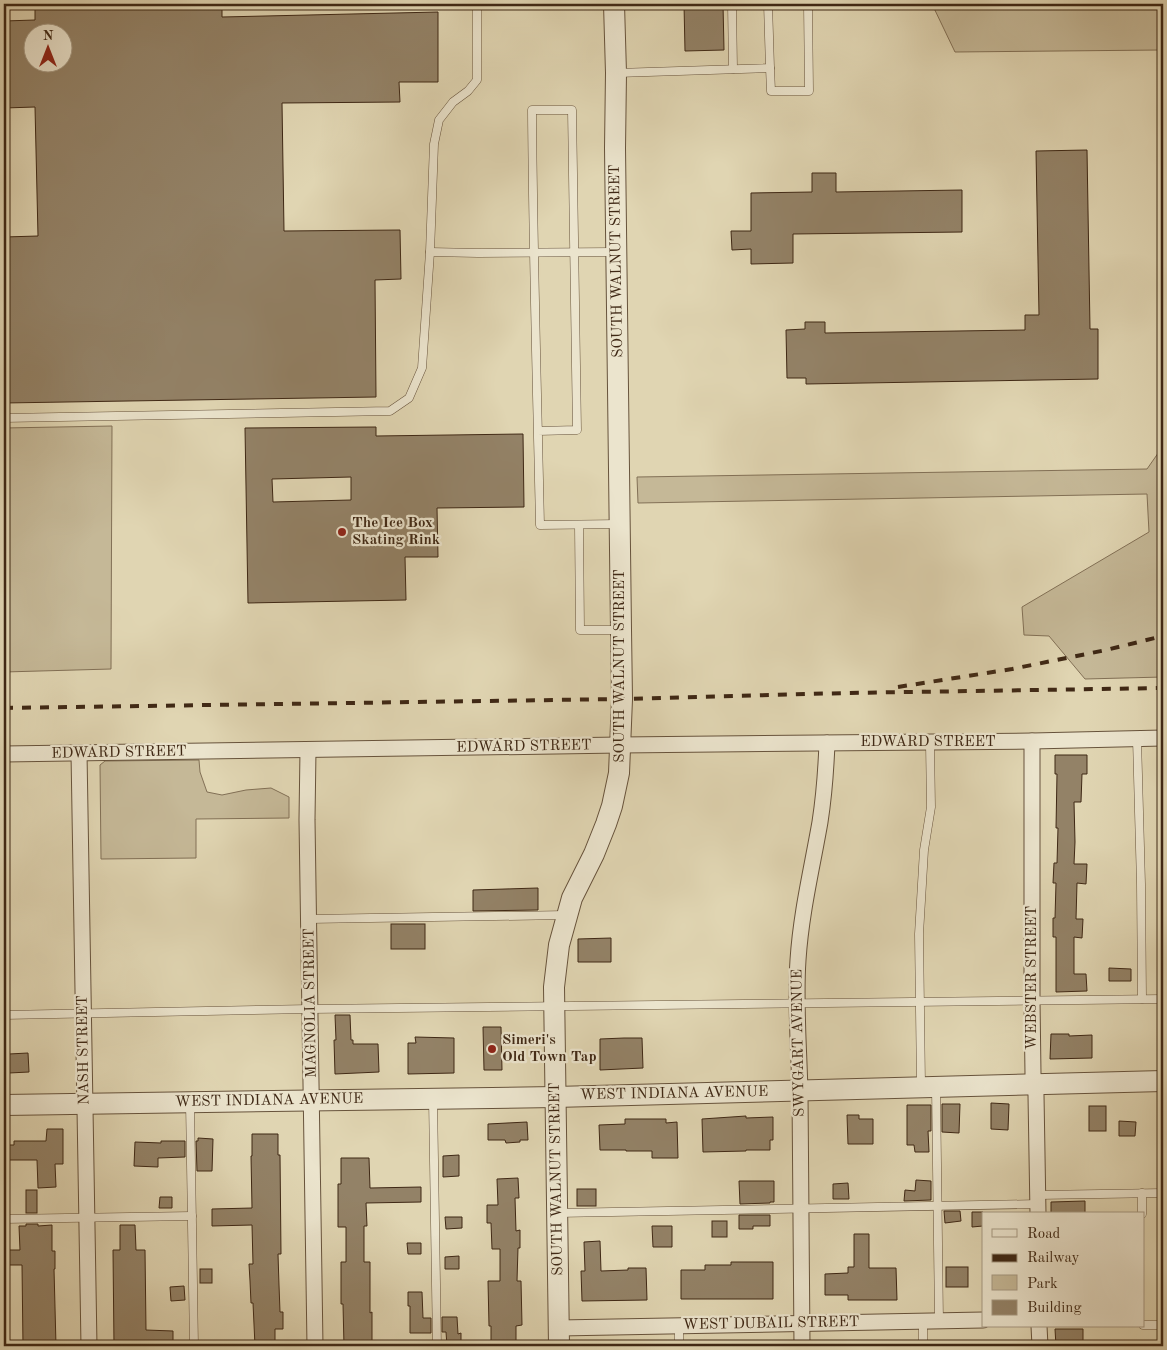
<svg xmlns="http://www.w3.org/2000/svg" width="1167" height="1350" font-family="'Old Standard TT',serif">
<rect width="100%" height="100%" fill="#e0d5b2"/>
<filter id="stains"><feTurbulence type="fractalNoise" baseFrequency=".004" numOctaves="4"/><feColorMatrix values="0 0 0 0 .2 0 0 0 0 .09 0 0 0 0 .02 0 0 0 .5 -.17"/></filter>
<radialGradient id="worn" r=".72"><stop offset=".6" stop-color="#630" stop-opacity="0"/><stop offset="1" stop-color="#630" stop-opacity=".3"/></radialGradient>
<!-- green -->
<g fill="#c5b897" stroke="#827056">
<polygon points="932,4 1163,4 1163,140 1160,50 955,52"/>
<polygon points="112,426 111,669 4,672 4,428"/>
<polygon points="1163,437 1163,677 1085,679 1049,636 1024,635 1022,607 1149,532 1147,494 638,503 637,477 1147,469 1161,449"/>
<polygon points="199,760 200,772 207,792 222,795 246,790 271,788 289,797 289,818 196,819 196,858 101,859 100,765 105,761"/>
</g>
<!-- building -->
<g fill="#938267" stroke="#3f2815" fill-rule="evenodd">
<path d="M35,4H182V7H222V17L438,12V82H399L400,102L282,103L284,231L400,230L401,279L375,280L376,397L4,403V237L38,236L35,107L4,108V21L35,20ZM32,32H62V62H32Z"/>
<polygon points="684,4 723,4 724,50 685,51"/>
<polygon points="1087,150 1090,329 1098,329 1098,379 806,384 806,378 787,378 786,330 805,329 805,322 825,322 825,333 1025,330 1025,315 1039,315 1036,151"/>
<polygon points="812,173 836,173 836,192 962,190 962,232 793,234 793,263 751,264 751,249 732,250 731,231 751,231 751,193 812,192"/>
<path d="M376,427V436L523,434L524,507L437,508L438,557H405L406,600L248,603L245,428ZM351,477V500L273,502L272,479Z"/>
<polygon points="1055,755 1087,755 1087,774 1082,774 1081,802 1074,802 1075,842 1074,864 1087,864 1086,884 1077,883 1076,919 1083,919 1082,938 1074,937 1074,974 1086,974 1087,991 1056,992 1056,937 1053,937 1053,918 1055,918 1056,883 1053,883 1054,863 1057,863 1058,828 1056,828 1057,774 1055,774"/>
<polygon points="538,888 538,910 473,911 473,890"/>
<rect x="391" y="924" width="34" height="25"/>
<polygon points="611,938 611,962 578,962 578,939"/>
<polygon points="1109,968 1131,969 1131,981 1109,981"/>
<polygon points="335,1015 350,1015 351,1040 353,1040 353,1044 378,1044 379,1072 335,1074 334,1040 336,1040"/>
<polygon points="483,1027 501,1027 502,1070 484,1070"/>
<polygon points="1051,1034 1069,1034 1069,1036 1092,1035 1092,1058 1050,1059"/>
<polygon points="415,1037 454,1038 454,1073 408,1074 408,1043 416,1043"/>
<polygon points="624,1038 642,1038 643,1068 600,1070 600,1039"/>
<polygon points="28,1053 29,1072 9,1073 9,1054"/>
<polygon points="991,1103 1009,1104 1008,1130 991,1129"/>
<polygon points="942,1104 960,1104 959,1133 942,1132"/>
<polygon points="907,1105 931,1105 931,1131 928,1131 929,1152 915,1152 914,1145 907,1145"/>
<rect x="1089" y="1106" width="17" height="25"/>
<polygon points="847,1115 859,1115 859,1119 873,1119 873,1144 848,1144"/>
<polygon points="746,1116 746,1118 773,1117 773,1140 770,1140 770,1150 746,1150 746,1151 703,1152 702,1119"/>
<polygon points="625,1119 666,1119 666,1123 677,1122 678,1158 652,1158 652,1151 626,1151 626,1150 600,1150 599,1125 625,1124"/>
<polygon points="1119,1121 1136,1122 1135,1136 1119,1136"/>
<polygon points="527,1122 528,1140 520,1140 520,1142 506,1143 505,1140 488,1140 488,1124"/>
<polygon points="47,1129 63,1129 63,1164 55,1164 56,1187 38,1188 37,1160 4,1160 4,1145 14,1145 14,1141 46,1141"/>
<polygon points="252,1134 278,1134 278,1155 280,1155 281,1254 278,1254 279,1285 280,1312 283,1312 283,1329 275,1329 275,1346 255,1346 253,1303 251,1303 250,1281 249,1264 253,1264 252,1225 212,1226 212,1209 252,1208 251,1156 252,1156"/>
<polygon points="198,1138 213,1139 212,1171 197,1171 196,1141 198,1141"/>
<polygon points="161,1141 185,1141 185,1157 158,1158 158,1167 134,1166 135,1142 161,1143"/>
<polygon points="459,1155 459,1176 443,1177 443,1156"/>
<polygon points="341,1158 369,1158 370,1188 421,1187 421,1202 366,1203 367,1226 364,1226 364,1262 370,1262 370,1313 372,1312 372,1346 344,1346 343,1304 341,1304 341,1262 346,1262 346,1227 338,1227 338,1184 341,1184"/>
<polygon points="518,1178 519,1198 515,1198 516,1231 520,1230 520,1248 518,1248 517,1281 521,1281 522,1325 516,1326 516,1346 491,1346 491,1326 489,1326 488,1281 500,1281 500,1249 492,1249 491,1223 487,1223 487,1205 498,1205 497,1179"/>
<polygon points="916,1180 931,1181 931,1200 904,1201 905,1190 915,1191"/>
<polygon points="739,1181 774,1181 774,1202 770,1202 770,1203 740,1204"/>
<polygon points="848,1183 849,1199 833,1199 833,1184"/>
<rect x="577" y="1189" width="19" height="17"/>
<rect x="26" y="1190" width="11" height="23"/>
<polygon points="160,1197 172,1197 172,1208 159,1208"/>
<polygon points="1085,1201 1085,1214 1051,1214 1051,1202"/>
<polygon points="944,1211 960,1211 961,1221 945,1223"/>
<polygon points="972,1212 983,1212 983,1226 972,1227"/>
<polygon points="739,1215 770,1215 770,1226 753,1226 753,1229 739,1229"/>
<polygon points="445,1217 462,1217 462,1228 446,1229"/>
<rect x="712" y="1221" width="15" height="16"/>
<polygon points="26,1224 38,1224 38,1226 52,1225 52,1251 55,1251 55,1269 54,1269 56,1346 23,1346 22,1265 4,1265 4,1250 20,1250 19,1226 26,1226"/>
<polygon points="120,1225 135,1225 136,1250 145,1250 146,1330 173,1331 173,1346 114,1346 113,1250 120,1250"/>
<polygon points="652,1226 672,1226 672,1247 653,1247"/>
<polygon points="854,1234 869,1234 869,1268 896,1268 897,1300 848,1300 848,1295 825,1295 825,1274 848,1273 848,1267 854,1267"/>
<polygon points="600,1241 601,1271 628,1270 628,1268 646,1268 647,1300 582,1301 581,1271 585,1271 584,1242"/>
<polygon points="407,1243 421,1243 421,1254 408,1254"/>
<polygon points="459,1256 459,1269 445,1269 445,1257"/>
<polygon points="731,1262 773,1262 773,1299 681,1299 681,1270 705,1270 705,1265 731,1265"/>
<rect x="946" y="1267" width="22" height="20"/>
<rect x="200" y="1269" width="12" height="14"/>
<polygon points="184,1286 185,1300 171,1301 170,1287"/>
<polygon points="408,1292 422,1292 423,1318 431,1318 431,1333 410,1333 410,1306 408,1306"/>
<polygon points="442,1317 457,1317 458,1334 461,1333 461,1346 447,1346 446,1332 442,1332"/>
<polygon points="1055,1329 1083,1329 1083,1346 1056,1346"/>
</g>
<g fill="none" stroke-linecap="round" stroke-linejoin="round">
<!-- service casing -->
<g stroke="#67533c" stroke-width="9">
<g id="service">
<polyline points="732,4 733,69"/>
<polyline points="770,68 771,91 809,91 808,4"/>
<polyline points="617,73 770,68 768,4"/>
<polyline points="430,252 434,144 439,120 453,102 468,91 477,80 477,4"/>
<polyline points="4,418 390,411 409,398 422,368 430,252 478,253 615,252"/>
<path d="M538,431L577,430L572,110H532C533,248 537,386 540,525L620,524"/>
<polyline points="579,525 580,630 619,630"/>
<polyline points="1137,739 1141,884 1142,999"/>
<polyline points="309,919 566,915"/>
<polyline points="4,1015 310,1009 1163,999"/>
<polyline points="921,1085 919,934 924,850 931,807 930,743"/>
<polyline points="936,1087 939,1321"/>
<polyline points="433,1099 437,1346"/>
<polyline points="190,1103 194,1346"/>
<polyline points="1142,1193 1142,1214"/>
<polyline points="1038,1195 1163,1193"/>
<polyline points="557,1213 1038,1204"/>
<polyline points="4,1219 192,1216"/>
<polyline points="923,1321 923,1346"/>
<polyline points="679,1325 679,1346"/>
<polyline points="1143,1325 1163,1325"/>
</g>
</g>
<!-- minor casing -->
<g stroke="#67533c" stroke-width="17">
<g id="minor">
<polyline points="1032,741 1032,1000 1033,1074 1036,1095 1038,1214"/>
<polyline points="308,750 307,820 315,1346"/>
<polyline points="79,753 89,1346"/>
<polyline points="4,754 620,745 1032,741 1163,738"/>
<polyline points="1039,1326 1040,1346"/>
<polyline points="559,1328 983,1320"/>
<path d="M802,1346C801,1262 801,1177 800,1093C799,1048 795,1004 798,960C801,913 812,868 820,822C824,796 826,769 827,743"/>
</g>
</g>
<!-- tertiary casing -->
<g stroke="#67533c" stroke-width="22">
<g id="tertiary">
<polyline points="4,1105 555,1097 1163,1081"/>
<polyline points="559,1346 554,987 559,945 572,898 594,854 606,824 612,806 619,773 622,699 621,630 615,148 616,73 614,4"/>
</g>
</g>
<!-- service -->
<use href="#service" stroke="#ebe4cd" stroke-width="8"/>
<!-- minor -->
<use href="#minor" stroke="#ebe4cd" stroke-width="15"/>
<!-- tertiary -->
<use href="#tertiary" stroke="#ebe4cd" stroke-width="20"/>
<!-- rail -->
<g stroke="#3f2815" stroke-width="4" stroke-dasharray="9 9" stroke-linecap="butt">
<polyline points="898,687 1012,669 1106,650 1163,636"/>
<polyline points="4,708 622,699 846,693 1163,688"/>
</g>
</g>
<!-- markers -->
<g fill="#8f2418" stroke="#ebe4cd" stroke-width="2">
<circle cx="342" cy="532" r="5"/>
<circle cx="492" cy="1049" r="5"/>
</g>
<g text-anchor="middle" dominant-baseline="central" stroke-width="4.5" stroke-linejoin="round" paint-order="stroke">
<!-- street labels -->
<g font-size="15" fill="#3f2815" stroke="#ebe4cd">
<text transform="translate(617 261) rotate(-91)">SOUTH WALNUT STREET</text>
<text transform="translate(620 666) rotate(-90)">SOUTH WALNUT STREET</text>
<text x="928" y="742">EDWARD STREET</text>
<text transform="translate(524 747) rotate(-1)">EDWARD STREET</text>
<text transform="translate(119 753) rotate(-1)">EDWARD STREET</text>
<text transform="translate(1032 978) rotate(-90)">WEBSTER STREET</text>
<text transform="translate(311 1003) rotate(-91)">MAGNOLIA STREET</text>
<text transform="translate(799 1043) rotate(-91)">SWYGART AVENUE</text>
<text transform="translate(84 1050) rotate(-91)">NASH STREET</text>
<text transform="translate(674 1094) rotate(-1)">WEST INDIANA AVENUE</text>
<text transform="translate(269 1101) rotate(-1)">WEST INDIANA AVENUE</text>
<text transform="translate(557 1179) rotate(-91)">SOUTH WALNUT STREET</text>
<text transform="translate(771 1324) rotate(-1)">WEST DUBAIL STREET</text>
</g>
<!-- poi labels -->
<g font-size="15" font-weight="bold" fill="#3f2815" stroke="#ebe4cd" text-anchor="start">
<text x="352" y="523">The Ice Box<tspan x="352" dy="17">Skating Rink</tspan></text>
<text x="502" y="1040">Simeri's<tspan x="502" dy="17">Old Town Tap</tspan></text>
</g>
</g>
<!-- margin -->
<rect width="1167" height="1350" fill="none" stroke="#e0d5b2" stroke-width="20"/>
<rect x="5" y="5" width="1157" height="1340" fill="none" stroke="#3f2815" stroke-width="2.5"/>
<rect x="10" y="10" width="1147" height="1330" fill="none" stroke="#3f2815"/>
<!-- legend -->
<rect x="982" y="1212" width="162" height="115" fill="#ebe4cd" stroke="#a69983"/>
<rect x="992" y="1229" width="25" height="8" fill="#ebe4cd" stroke="#a69983"/>
<text x="1027" y="1238" font-size="15" fill="#3f2815">Road</text>
<rect x="992" y="1254" width="25" height="8" fill="#3f2815" stroke="#a69983"/>
<text x="1027" y="1262" font-size="15" fill="#3f2815">Railway</text>
<rect x="992" y="1275" width="25" height="15" fill="#c5b897" stroke="#a69983"/>
<text x="1027" y="1288" font-size="15" fill="#3f2815">Park</text>
<rect x="992" y="1300" width="25" height="15" fill="#938267" stroke="#a69983"/>
<text x="1027" y="1312" font-size="15" fill="#3f2815">Building</text>
<!-- north arrow -->
<g transform="translate(48 48)"><circle r="24" fill="#ebe4cd" stroke="#a69983"/>
<path d="M0-4L9 19L0 12L-9 19Z" fill="#8f2418"/>
<text y="-8" font-size="14" font-weight="bold" text-anchor="middle" fill="#3f2815">N</text>
</g>
<rect width="100%" height="100%" filter="url(#stains)"/>
<rect width="100%" height="100%" fill="url(#worn)"/>
</svg>
